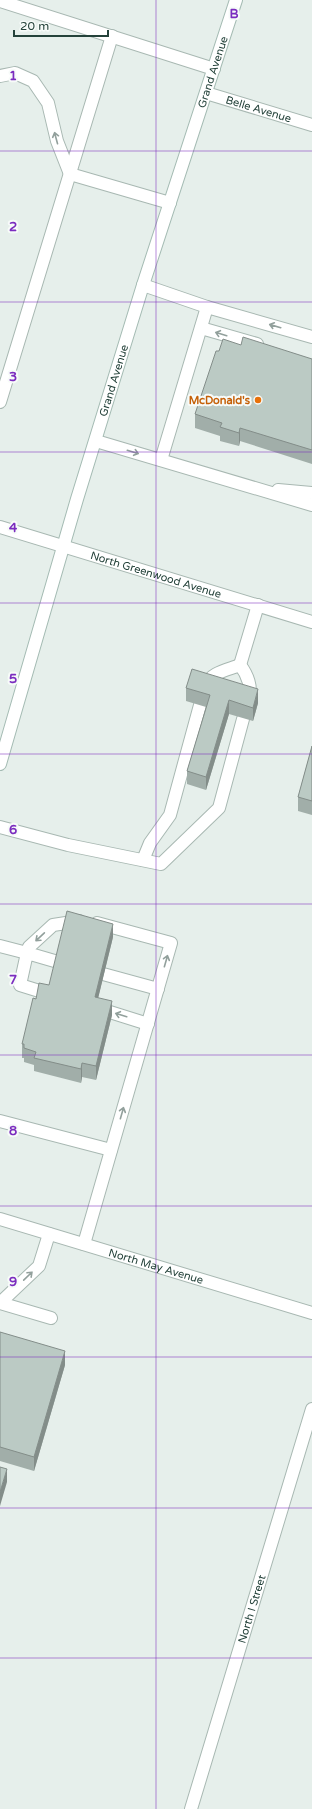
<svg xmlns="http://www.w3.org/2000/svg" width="312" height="1809" font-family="'Varela Round',sans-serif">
<rect width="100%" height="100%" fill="#e6efeb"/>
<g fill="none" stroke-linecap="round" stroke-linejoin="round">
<!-- service casing -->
<g stroke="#a8b8b2" stroke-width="14">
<g id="service">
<polyline points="0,76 15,73 33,81 48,103 57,141 70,174 170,203"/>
<polyline points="143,285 207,307 312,337"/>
<polyline points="201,328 257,344"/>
<polyline points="0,402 112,36"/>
<polyline points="96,441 312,505"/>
<polyline points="161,460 207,307"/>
<polyline points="278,490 312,493"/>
<polyline points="240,665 258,605"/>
<path d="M240,665C247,674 253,688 248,699"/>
<path d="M205,686C211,672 228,670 240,665"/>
<polyline points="0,827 68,845 161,864 219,808 243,719"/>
<polyline points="143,860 150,843 170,815 200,705"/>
<polyline points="0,946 27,953 29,947 53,925 79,921"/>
<polyline points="103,974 158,989"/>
<polyline points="49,994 20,985 27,953 58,962"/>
<polyline points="97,1008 148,1024"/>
<polyline points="0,1121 111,1150"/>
<polyline points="84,1244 171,943 97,923"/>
<polyline points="0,1303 39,1266 49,1234"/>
<polyline points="0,1303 51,1318"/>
</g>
</g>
<!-- minor casing -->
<g stroke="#a8b8b2" stroke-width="14">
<g id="minor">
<polyline points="0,1 214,69"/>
<path id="s1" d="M206,93L312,125"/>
<path id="s2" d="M0,1219L312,1313"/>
<path id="s3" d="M191,1809L312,1409"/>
</g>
</g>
<!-- tertiary casing -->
<g stroke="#a8b8b2" stroke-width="14">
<g id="tertiary">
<path id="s4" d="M0,527L312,622"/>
</g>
</g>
<!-- secondary casing -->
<g stroke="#a4bbb3" stroke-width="14">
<g id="secondary">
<path id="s5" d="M0,764L77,499L143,285L236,0"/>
</g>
</g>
<!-- service -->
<use href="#service" stroke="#fff" stroke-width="12"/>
<!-- minor -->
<use href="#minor" stroke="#fff" stroke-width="12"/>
<!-- tertiary -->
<use href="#tertiary" stroke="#fff" stroke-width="12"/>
<!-- secondary -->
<use href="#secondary" stroke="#fff" stroke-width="12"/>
</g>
<!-- wall -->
<g fill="#a1aea9">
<polygon points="241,345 312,359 312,464 240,441 239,446 220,441 220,436 195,428 195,414 219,351"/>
<polygon points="186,688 258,703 253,721 229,714 206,790 187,784 187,771 206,707 186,701"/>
<polygon points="312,746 312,815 298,811 298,797"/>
<polygon points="113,937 98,998 112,1015 96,1080 82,1077 81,1083 34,1071 34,1065 24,1062 24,1058 22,1058 22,1044 36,999 49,985"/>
<polygon points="0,1332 65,1365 34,1471 0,1461"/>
</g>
<!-- shaded-wall -->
<g fill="#838d89">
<polygon points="240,428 240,441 239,446 239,433"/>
<polygon points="258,689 258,703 253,721 253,708"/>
<polygon points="229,700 229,714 206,790 206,777"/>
<polygon points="113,924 113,937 95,1011 95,997"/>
<polygon points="112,1001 112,1015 96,1080 96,1066"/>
<polygon points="82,1063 82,1077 81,1083 81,1069"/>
<polygon points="65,1351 65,1365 34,1471 34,1457"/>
<polygon points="7,1469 7,1482 0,1506 0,1492"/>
</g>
<!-- building -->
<g fill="#bbcac4" stroke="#838d89">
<polygon points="243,337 312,359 312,450 240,428 239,433 220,427 222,423 195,414 216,351 219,351 223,339 241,345"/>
<polygon points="192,669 258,689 253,708 229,700 206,777 187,771 210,695 186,688"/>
<polygon points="312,746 312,801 298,797"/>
<polygon points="67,911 113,924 95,997 112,1001 96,1066 82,1063 81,1069 34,1058 36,1052 24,1048 24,1044 22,1044 33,998 36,999 39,983 49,985"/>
<polygon points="0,1332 65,1351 34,1457 0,1447"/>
<polygon points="0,1467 7,1469 0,1492"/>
</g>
<!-- one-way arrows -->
<defs><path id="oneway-shaft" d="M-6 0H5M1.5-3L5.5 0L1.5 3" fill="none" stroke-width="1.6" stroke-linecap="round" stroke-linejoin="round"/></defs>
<g stroke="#92a09c">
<use href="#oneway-shaft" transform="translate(56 138) rotate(-105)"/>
<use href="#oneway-shaft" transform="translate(275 326) rotate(-164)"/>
<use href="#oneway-shaft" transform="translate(221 334) rotate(-163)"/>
<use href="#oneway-shaft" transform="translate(133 452) rotate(17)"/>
<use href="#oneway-shaft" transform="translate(40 937) rotate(137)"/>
<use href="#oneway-shaft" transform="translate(166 961) rotate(-74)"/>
<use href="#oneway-shaft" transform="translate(121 1015) rotate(-163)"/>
<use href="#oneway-shaft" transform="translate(122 1113) rotate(-74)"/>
<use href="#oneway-shaft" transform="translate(28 1276) rotate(-44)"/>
</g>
<!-- grid -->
<path fill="none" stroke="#7b2cbf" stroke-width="1" stroke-opacity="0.55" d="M156,0V1809M0,151H312M0,302H312M0,452H312M0,603H312M0,754H312M0,904H312M0,1055H312M0,1206H312M0,1357H312M0,1508H312M0,1658H312"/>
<!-- markers -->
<circle fill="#e8710a" stroke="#f7fbf9" stroke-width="1.5" cx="258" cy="400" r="4"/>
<g text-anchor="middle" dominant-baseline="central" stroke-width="4" stroke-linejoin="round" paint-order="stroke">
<!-- street labels -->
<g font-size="11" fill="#24423a" stroke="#f7fbf9">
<text stroke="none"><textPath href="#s5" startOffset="724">Grand Avenue</textPath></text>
<text stroke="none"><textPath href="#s1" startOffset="55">Belle Avenue</textPath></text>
<text stroke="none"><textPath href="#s5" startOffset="400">Grand Avenue</textPath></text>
<text stroke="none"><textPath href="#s4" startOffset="163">North Greenwood Avenue</textPath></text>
<text stroke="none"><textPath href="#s2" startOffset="163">North May Avenue</textPath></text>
<text stroke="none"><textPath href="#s3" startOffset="209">North I Street</textPath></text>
</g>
<!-- food labels -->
<g font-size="11" font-weight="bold" fill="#c56008" stroke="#f7fbf9" text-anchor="end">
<text x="250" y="400">McDonald's</text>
</g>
</g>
<g font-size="13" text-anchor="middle" font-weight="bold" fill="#7b2cbf" stroke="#f7fbf9" stroke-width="4" stroke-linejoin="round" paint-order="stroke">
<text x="234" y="18">B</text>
<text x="13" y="80">1</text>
<text x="13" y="231">2</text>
<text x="13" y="381">3</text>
<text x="13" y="532">4</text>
<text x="13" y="683">5</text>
<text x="13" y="834">6</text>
<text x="13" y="984">7</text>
<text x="13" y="1135">8</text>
<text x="13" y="1286">9</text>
</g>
<!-- scale -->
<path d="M14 30v6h94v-6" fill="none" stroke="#24423a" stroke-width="2"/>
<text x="20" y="30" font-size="12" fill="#24423a" stroke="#f7fbf9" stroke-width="3" paint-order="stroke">20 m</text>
</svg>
